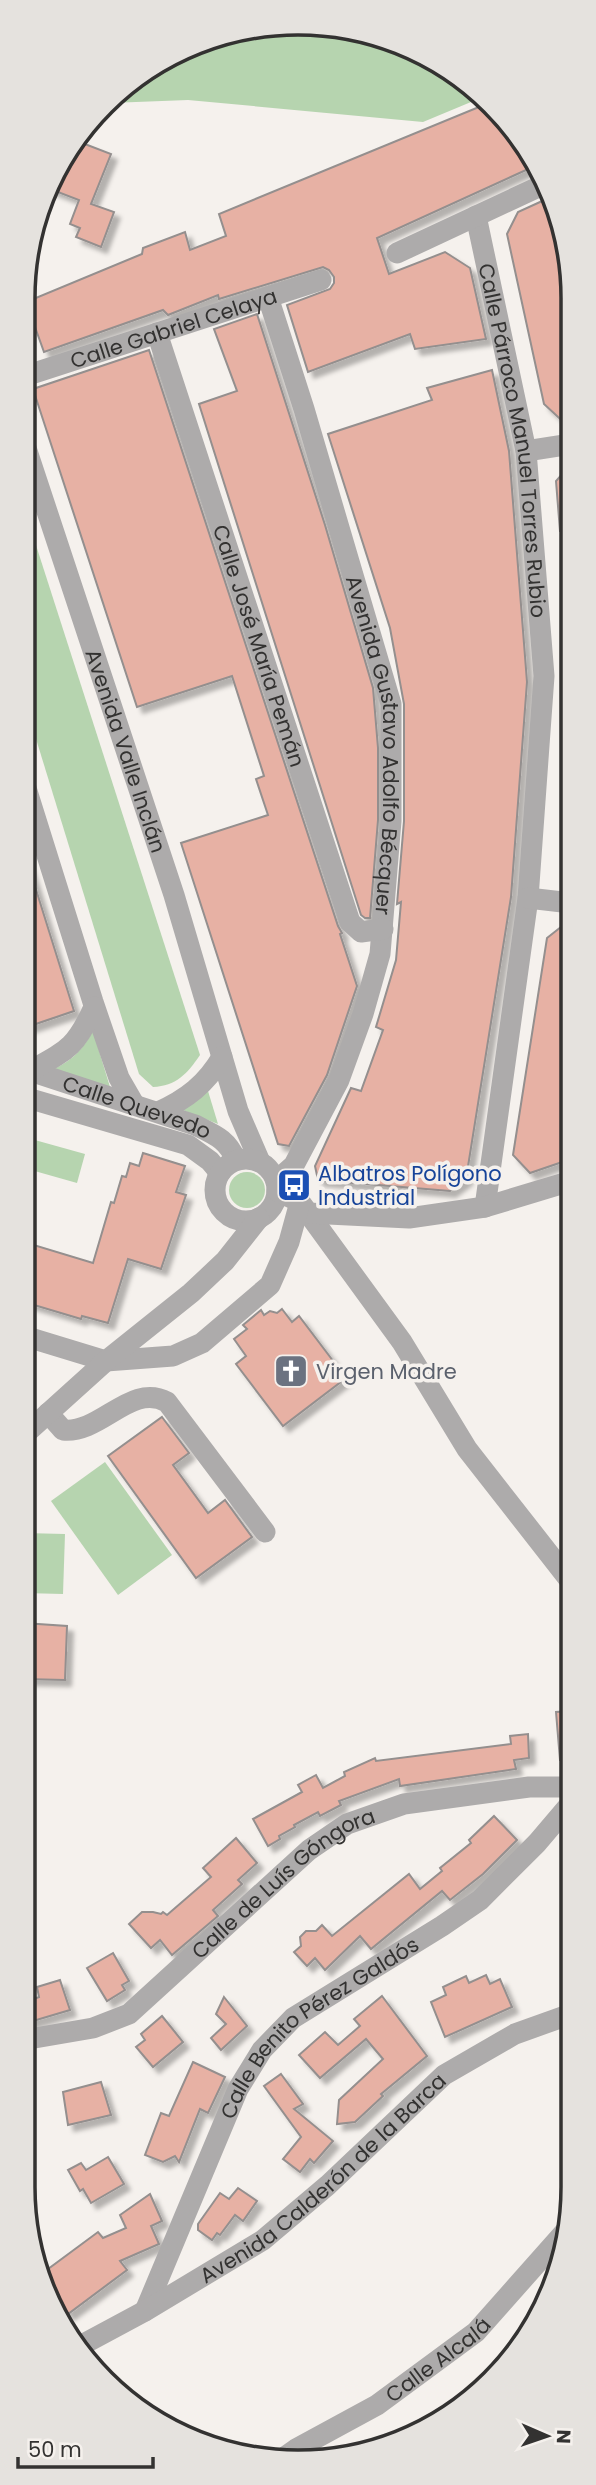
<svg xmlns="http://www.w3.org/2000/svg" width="596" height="2485" font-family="Poppins,sans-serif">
<defs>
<filter id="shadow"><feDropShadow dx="6" dy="6" stdDeviation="2" flood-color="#0004"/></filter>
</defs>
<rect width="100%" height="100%" fill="#f5f1ed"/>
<!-- green -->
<g fill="#b6d4af">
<polygon points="334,25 420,51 483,97 423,122 188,100 110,103 131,79 227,32"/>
<path d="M25,511L200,1055C187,1074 176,1086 153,1087L139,1074L25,703Z"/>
<path d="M93,1031L110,1087L54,1069C73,1060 83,1049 93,1031Z"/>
<polygon points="208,1091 218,1124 180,1109"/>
<polygon points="24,1137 85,1154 77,1183 24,1168"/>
<circle cx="247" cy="1190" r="18"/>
<polygon points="105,1462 172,1555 118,1595 51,1501"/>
<polygon points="24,1533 65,1534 63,1594 23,1593"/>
</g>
<!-- building -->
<g fill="#e7b1a4" stroke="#948f8e" stroke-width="2" filter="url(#shadow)">
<polygon points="491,102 537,165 377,238 389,274 445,252 470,268 486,339 415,349 410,334 308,372 287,305 330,289 334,283 334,277 329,270 323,267 219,299 218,295 168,315 163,310 44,352 26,302 142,254 143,248 185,232 190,250 226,236 219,214"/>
<polygon points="77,141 111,154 91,204 114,212 101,247 76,237 80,228 70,224 79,200 50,189 60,160"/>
<polygon points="551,197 571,262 571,429 544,404 507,234 518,212"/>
<polygon points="257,314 325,525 373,688 378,748 378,820 370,918 365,918 361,915 199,404 237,391 214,329"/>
<polygon points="149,350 338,926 342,933 340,934 357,986 327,1075 289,1146 278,1144 181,843 268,815 256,779 264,776 232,676 137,707 33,389"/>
<polygon points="492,370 509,451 527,682 511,897 466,1179 450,1191 318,1180 315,1166 351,1088 361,1091 383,1030 376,1027 396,960 401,902 397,904 404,821 404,704 390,628 328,434 432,400 427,388"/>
<polygon points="571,464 571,531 560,531 556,481"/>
<polygon points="28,864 74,1011 24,1028 24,976 29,974 24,956 24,865"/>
<polygon points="571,919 571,1159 530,1173 513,1155 547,938"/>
<polygon points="143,1153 185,1166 176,1192 186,1195 161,1269 128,1259 108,1323 82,1316 81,1319 24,1302 24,1242 93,1263 111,1202 114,1203 122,1176 126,1177 130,1163 139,1166"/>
<polygon points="282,1309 292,1322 299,1316 346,1378 283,1426 236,1364 246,1356 234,1339 247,1329 243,1325 261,1310 264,1315 270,1311 277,1313"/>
<polygon points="162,1417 189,1453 173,1465 208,1513 225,1500 252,1537 196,1578 108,1456"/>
<polygon points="23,1623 67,1626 65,1680 23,1679"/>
<polygon points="571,1711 571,1760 560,1760 556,1712"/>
<polygon points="528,1734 529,1758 514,1760 516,1769 400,1786 399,1779 339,1801 341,1805 320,1816 318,1812 294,1825 295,1827 279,1836 280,1839 268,1846 253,1819 302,1792 298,1785 316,1775 323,1788 345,1776 344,1772 375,1758 376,1761 511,1744 510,1736"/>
<polygon points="494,1816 517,1840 483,1874 450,1900 442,1891 371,1949 360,1936 325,1970 315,1958 307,1966 294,1952 301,1946 300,1937 306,1931 316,1931 322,1925 332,1936 409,1874 420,1889 442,1871 440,1868 471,1843 469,1840"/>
<polygon points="236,1838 257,1863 238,1880 242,1884 213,1910 218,1916 172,1955 160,1940 151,1948 129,1924 142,1912 153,1912 161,1914 163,1912 167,1915 211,1877 203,1868"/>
<polygon points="113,1953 129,1981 122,1985 125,1990 107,2001 87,1968"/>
<polygon points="486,1975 490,1984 500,1979 512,2007 445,2037 431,2002 446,1995 443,1987 466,1976 469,1983"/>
<polygon points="60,1980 70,2010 23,2024 23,2003 39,1997 37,1987"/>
<polygon points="382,1996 427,2056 381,2094 383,2096 355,2122 337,2124 339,2100 383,2059 366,2039 320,2078 299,2055 325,2032 338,2045 360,2026 354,2019"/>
<polygon points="224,1997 247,2026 221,2050 211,2038 226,2024 216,2014"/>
<polygon points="162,2016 183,2042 153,2067 136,2047 145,2040 141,2034"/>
<polygon points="193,2062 225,2077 208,2113 200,2109 179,2162 175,2156 163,2162 145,2155 161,2113 169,2116"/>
<polygon points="281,2074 303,2104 294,2109 333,2141 314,2163 310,2159 300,2172 283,2159 301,2137 264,2086"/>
<polygon points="101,2082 111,2115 68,2125 63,2092"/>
<polygon points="108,2157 124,2184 91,2203 83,2189 80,2191 68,2170 81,2163 86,2170"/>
<polygon points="238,2188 257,2201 243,2221 235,2215 220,2235 217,2233 212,2240 198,2230 198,2224 220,2193 229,2199"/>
<polygon points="150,2194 162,2221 151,2226 159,2244 120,2261 127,2270 68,2314 40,2275 98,2232 103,2238 126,2228 120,2215"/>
</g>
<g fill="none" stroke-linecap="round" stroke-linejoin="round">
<!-- minor -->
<g stroke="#adabab" stroke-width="21">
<path id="s1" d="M476,216L526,451L544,676L528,898L485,1207"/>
<polyline points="397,253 547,183"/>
<path id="s2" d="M268,297L304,409L391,704V821L380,954L363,1014L339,1080L294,1165L276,1181"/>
<path id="s3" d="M157,333L350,922L361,932L383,929"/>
<path id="s4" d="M25,376L321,280"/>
<path id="s5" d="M25,445L174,895L238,1111L260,1162"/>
<polyline points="526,451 571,444"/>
<polyline points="25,785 93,1002 119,1078 134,1104"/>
<polyline points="528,898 571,903"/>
<path id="s6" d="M24,1069L195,1125C215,1135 227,1139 236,1160"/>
<path d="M30,1071C68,1050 76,1047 94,1007"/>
<polyline points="24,1097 188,1145 210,1161 220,1173"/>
<path d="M158,1112C187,1099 206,1084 222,1057"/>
<circle cx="246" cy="1190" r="31"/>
<polyline points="277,1191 300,1202 402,1342 467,1449 571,1582"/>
<polyline points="308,1213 409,1218 485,1207 571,1181"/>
<polyline points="24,1336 106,1361 173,1356 202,1343 270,1285 289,1242 300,1202"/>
<path d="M48,1413L63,1430C101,1434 131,1382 167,1402L265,1532"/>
<polyline points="24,1435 106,1361 191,1293 225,1261 259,1218"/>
<path id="s7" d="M23,2040L93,2028L129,2014L309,1850L347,1824L404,1804L529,1787H571"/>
<path id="s8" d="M145,2311L238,2089L262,2050L293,2018L442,1926L480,1900L537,1843L571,1803"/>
<path id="s9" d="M78,2347L145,2311L263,2240L328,2185L444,2075L515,2034L571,2014"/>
<path id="s10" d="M279,2461L296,2449L377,2405L476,2332L570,2226"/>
</g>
</g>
<!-- icons -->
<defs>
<g id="bus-square" transform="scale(1.75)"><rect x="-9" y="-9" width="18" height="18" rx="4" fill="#1a4fb4" stroke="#f5f1ed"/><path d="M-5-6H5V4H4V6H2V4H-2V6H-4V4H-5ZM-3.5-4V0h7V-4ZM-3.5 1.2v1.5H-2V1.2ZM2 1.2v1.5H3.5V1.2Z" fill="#fff"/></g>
<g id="church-square" transform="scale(1.75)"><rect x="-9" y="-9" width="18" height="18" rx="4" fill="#6b7280" stroke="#f5f1ed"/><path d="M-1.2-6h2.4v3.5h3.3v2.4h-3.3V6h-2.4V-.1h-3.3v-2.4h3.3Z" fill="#fff"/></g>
</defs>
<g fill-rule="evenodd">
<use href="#bus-square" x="294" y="1185"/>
<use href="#church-square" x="291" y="1371"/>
</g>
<g text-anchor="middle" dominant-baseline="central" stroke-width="7" stroke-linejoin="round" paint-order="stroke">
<!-- street labels -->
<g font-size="21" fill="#333231" stroke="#f5f1ed">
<text stroke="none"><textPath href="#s4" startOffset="156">Calle Gabriel Celaya</textPath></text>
<text stroke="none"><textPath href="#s1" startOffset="228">Calle Párroco Manuel Torres Rubio</textPath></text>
<text stroke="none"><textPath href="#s3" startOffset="329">Calle José María Pemán</textPath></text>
<text stroke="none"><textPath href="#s2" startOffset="464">Avenida Gustavo Adolfo Bécquer</textPath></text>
<text stroke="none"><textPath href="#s5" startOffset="322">Avenida Valle Inclán</textPath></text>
<text stroke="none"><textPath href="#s6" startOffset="119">Calle Quevedo</textPath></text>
<text stroke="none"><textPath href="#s7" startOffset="313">Calle de Luís Góngora</textPath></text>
<text stroke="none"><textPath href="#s8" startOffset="343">Calle Benito Pérez Galdós</textPath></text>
<text stroke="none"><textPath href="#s9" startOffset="299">Avenida Calderón de la Barca</textPath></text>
<text stroke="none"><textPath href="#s10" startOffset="189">Calle Alcalá</textPath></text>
</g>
<!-- transit labels -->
<g font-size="21" fill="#164399" stroke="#f5f1ed" text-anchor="start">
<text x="318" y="1173">Albatros Polígono<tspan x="318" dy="24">Industrial</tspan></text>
</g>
<!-- worship labels -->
<g font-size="21" fill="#5b616d" stroke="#f5f1ed" text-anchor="start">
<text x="316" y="1371">Virgen Madre</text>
</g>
</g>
<!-- crop -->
<path d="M0 0H596V2485H0ZM298 35H298A263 263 0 0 1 561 298V2187A263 263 0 0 1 298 2450H298A263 263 0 0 1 35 2187V298A263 263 0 0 1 298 35Z" fill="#e5e2de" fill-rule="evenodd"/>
<path fill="none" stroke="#333231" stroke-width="3.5" d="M298 35H298A263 263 0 0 1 561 298V2187A263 263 0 0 1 298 2450H298A263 263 0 0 1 35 2187V298A263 263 0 0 1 298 35Z"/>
<!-- north arrow -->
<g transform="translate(547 2436) rotate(92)" stroke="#f5f1ed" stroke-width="5" paint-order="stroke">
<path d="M0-5L12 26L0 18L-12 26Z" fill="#333231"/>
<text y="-10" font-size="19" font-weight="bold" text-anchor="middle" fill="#333231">N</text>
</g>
<!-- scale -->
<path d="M18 2457v10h135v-10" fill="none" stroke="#333231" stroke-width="3.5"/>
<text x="28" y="2457" font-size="21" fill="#333231" stroke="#f5f1ed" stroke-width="5" paint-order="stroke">50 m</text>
</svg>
